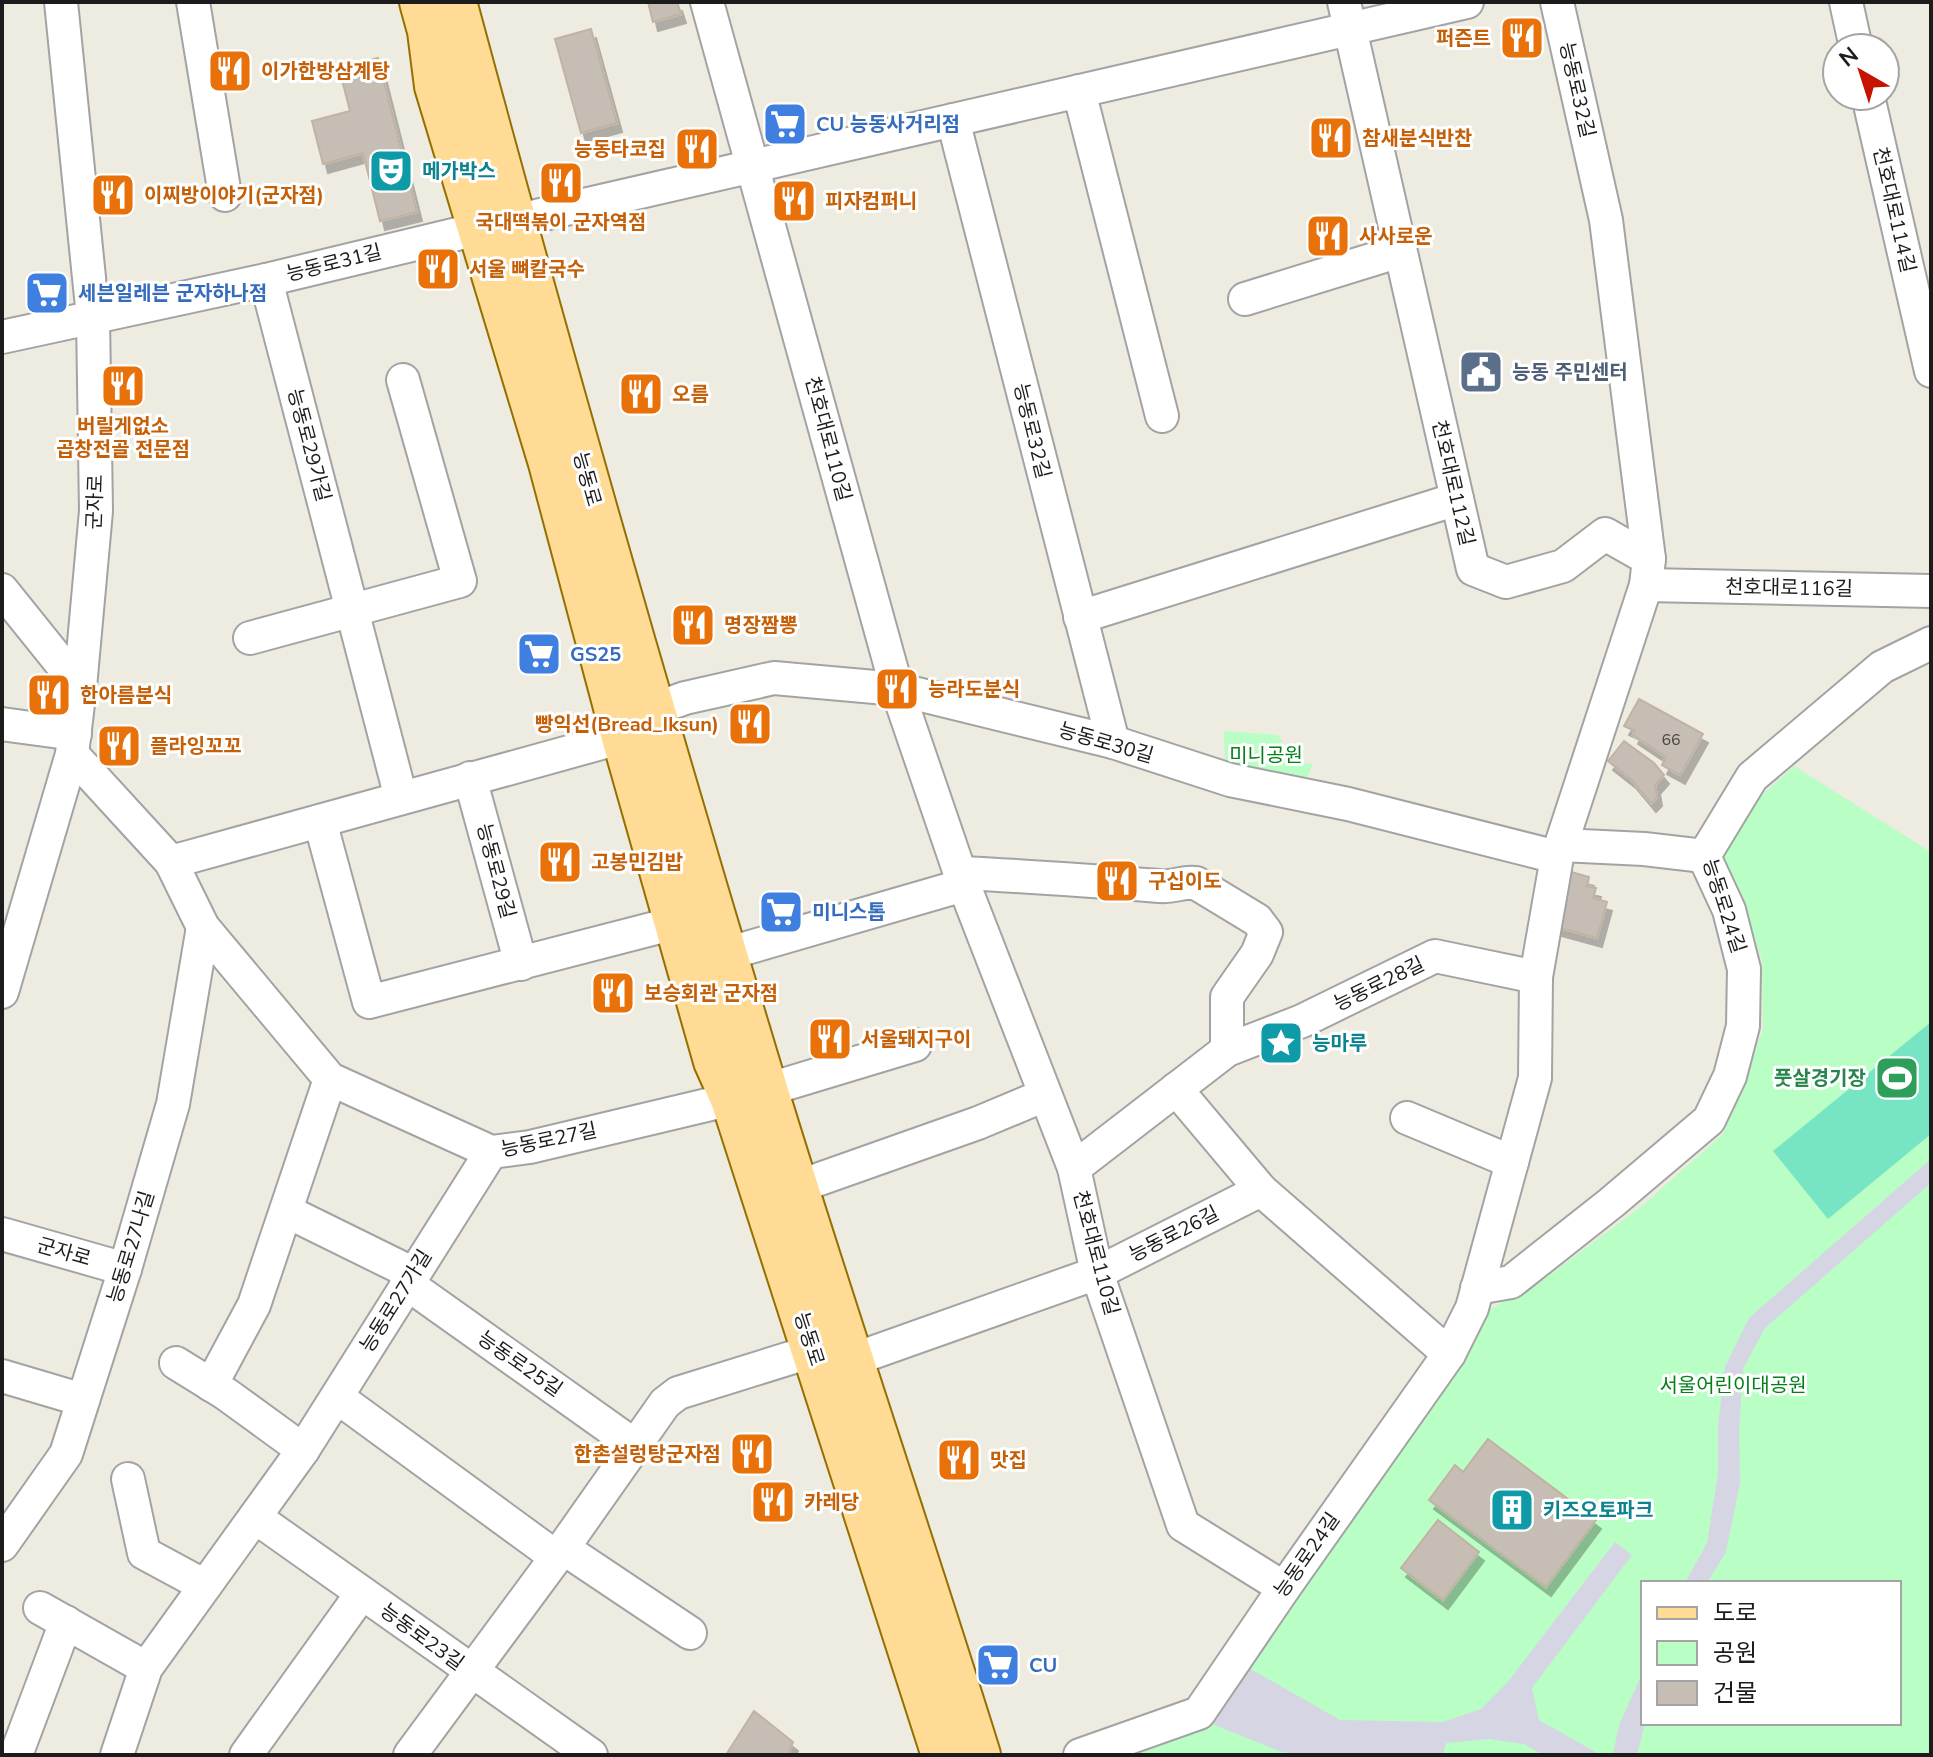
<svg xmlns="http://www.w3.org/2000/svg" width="1933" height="1757" font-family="'Nunito Sans','Noto Sans KR',sans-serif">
<defs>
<filter id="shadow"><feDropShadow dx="5" dy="9" stdDeviation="0" flood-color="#0004"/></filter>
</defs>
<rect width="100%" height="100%" fill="#eeebe1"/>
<!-- park -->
<g fill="#b9fec4" fill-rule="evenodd">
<polygon points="1224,731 1278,735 1296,764 1313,763 1304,785 1225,766"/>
<path d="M1794,766L1931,852V1755H1123L1212,1724L1484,1312L1539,1283L1643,1205L1723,1134L1763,1029L1762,961L1742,897L1718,856L1754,802ZM1643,1583H1899V1723H1643Z"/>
</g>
<!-- pitch -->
<polygon fill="#77e5c4" points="1931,1022 1931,1134 1828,1219 1773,1151"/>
<!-- plaza -->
<g fill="#d6d5e4">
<polygon points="1931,1159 1931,1183 1765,1328 1743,1369 1739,1429 1740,1483 1726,1552 1707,1583 1685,1583 1707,1543 1718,1474 1718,1426 1725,1367 1749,1318"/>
<polygon points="1615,1542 1632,1555 1532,1688 1539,1720 1601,1755 1543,1755 1524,1744 1489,1739 1446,1743 1443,1755 1306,1755 1282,1752 1212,1724 1249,1668 1340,1720 1443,1722 1481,1709 1507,1683"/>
<polygon points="1643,1672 1645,1723 1637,1755 1613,1755 1619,1725"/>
</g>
<!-- building -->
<g fill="#c6beb4" stroke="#c1b2a2" stroke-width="2" filter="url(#shadow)">
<polygon points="648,2 677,2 681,14 653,22"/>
<polygon points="591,29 617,123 581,133 555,39"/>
<polygon points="378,58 417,212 380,221 363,153 323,164 312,121 350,111 339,68"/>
<polygon points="1639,699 1703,734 1680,775 1662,765 1666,757 1633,735 1635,731 1624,726"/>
<polygon points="1624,741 1654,763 1664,775 1655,785 1657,797 1651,803 1632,780 1608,761"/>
<polygon points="1564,870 1589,877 1587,886 1596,888 1593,898 1607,902 1597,938 1553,926"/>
<polygon points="1488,1439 1596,1520 1546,1587 1429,1500 1455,1465 1463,1472"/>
<polygon points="1438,1520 1479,1552 1443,1600 1401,1568"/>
<polygon points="754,1711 793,1742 788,1755 726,1755"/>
</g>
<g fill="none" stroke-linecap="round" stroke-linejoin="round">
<!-- minor casing -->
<g stroke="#a3a3a3" stroke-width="36">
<g id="minor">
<polyline points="193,2 225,195"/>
<polyline points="707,2 897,689 964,885 1074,1168 1097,1273 1183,1525 1284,1588"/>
<polyline points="1344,2 1473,569 1506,582 1563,566 1605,534 1649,559"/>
<polyline points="1846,2 1856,48"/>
<polyline points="1079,91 1162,416"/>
<polyline points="1868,96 1931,371"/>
<polyline points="953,120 1113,742"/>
<polyline points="514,221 1467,2"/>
<polyline points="266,280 401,798"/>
<polyline points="1245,299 1400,251"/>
<polyline points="2,337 266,280 478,229"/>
<polyline points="1646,585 1931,591"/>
<polyline points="2,590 80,687"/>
<polyline points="1080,617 1457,499"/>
<polyline points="250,638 460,581 403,380"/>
<polyline points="652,710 685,698 774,678 897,689 1113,742 1230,780 1348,804 1557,857"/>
<polyline points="2,724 75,734"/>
<polyline points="72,754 171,862 203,927 330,1079 491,1152 530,1147 732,1099"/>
<polyline points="470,778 521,964"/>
<polyline points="320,821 369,1002 675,923"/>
<polyline points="1561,845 1644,849 1704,856"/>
<polyline points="171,862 623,737"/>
<path d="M960,873C1027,876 1093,881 1159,886C1172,888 1183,881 1196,883L1257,920L1266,932L1257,954L1227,997V1050"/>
<polyline points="726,954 964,885"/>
<polyline points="2,992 72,754 80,687 96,511 93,317 61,2"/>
<polyline points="1176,1089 1261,1190"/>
<polyline points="766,1090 915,1045"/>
<polyline points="1407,1118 1512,1162"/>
<polyline points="1074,1168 1227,1050 1302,1021 1435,956 1536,977"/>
<polyline points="797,1187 978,1123 1045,1095"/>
<polyline points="286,1211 412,1273"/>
<polyline points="2,1234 125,1269"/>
<polyline points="406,1283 634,1445"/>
<polyline points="1477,1288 1511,1282 1611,1203 1709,1120 1730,1076 1743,1026 1744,969 1729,910 1704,856 1752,777 1882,667 1931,643"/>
<polyline points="852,1360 1097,1273 1261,1190 1449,1354"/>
<polyline points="176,1363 226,1394 303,1450"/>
<polyline points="2,1376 83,1400"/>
<polyline points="211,1385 254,1305 330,1079"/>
<polyline points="337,1397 556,1557"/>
<polyline points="128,1479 144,1553 205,1586"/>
<polyline points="255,1517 591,1755"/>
<polyline points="2,1545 66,1454 125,1269 173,1104 203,927"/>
<polyline points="563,1548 690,1633"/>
<polyline points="40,1608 146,1668"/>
<polyline points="16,1755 66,1622"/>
<polyline points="117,1755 146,1668 303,1450 491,1152"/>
<polyline points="246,1755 362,1593"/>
<polyline points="410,1755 563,1548 665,1403 678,1393 813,1351"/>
<polyline points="1080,1755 1199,1713 1284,1588 1449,1354 1472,1308 1535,1078 1536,977 1557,857 1646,585 1649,559 1606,220 1557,2"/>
</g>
</g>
<!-- major casing -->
<g stroke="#947000" stroke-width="46">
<g id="major">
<polyline points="421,2 429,31 436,86 550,463 623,737 715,1061 732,1099 943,1755"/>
<path d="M455,2C553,366 657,729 766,1089C834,1312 910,1533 979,1755"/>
</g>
</g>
<!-- minor -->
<use href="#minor" stroke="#fff" stroke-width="32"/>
<!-- major -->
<use href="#major" stroke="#ffdb95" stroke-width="42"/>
</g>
<!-- icons -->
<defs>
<g id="restaurant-square" transform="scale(2.3)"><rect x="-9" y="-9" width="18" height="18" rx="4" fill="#e8710a" stroke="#fff"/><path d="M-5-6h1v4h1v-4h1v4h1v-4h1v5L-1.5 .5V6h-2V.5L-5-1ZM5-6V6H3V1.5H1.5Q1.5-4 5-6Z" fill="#fff"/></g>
<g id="supermarket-square" transform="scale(2.3)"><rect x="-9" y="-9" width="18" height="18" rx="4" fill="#3f7fe0" stroke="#fff"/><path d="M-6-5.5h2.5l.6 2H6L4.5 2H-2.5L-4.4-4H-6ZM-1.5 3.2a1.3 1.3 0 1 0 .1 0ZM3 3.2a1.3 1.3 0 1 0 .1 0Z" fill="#fff"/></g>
<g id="theatre-square" transform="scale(2.3)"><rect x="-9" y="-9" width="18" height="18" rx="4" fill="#0f9aa8" stroke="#fff"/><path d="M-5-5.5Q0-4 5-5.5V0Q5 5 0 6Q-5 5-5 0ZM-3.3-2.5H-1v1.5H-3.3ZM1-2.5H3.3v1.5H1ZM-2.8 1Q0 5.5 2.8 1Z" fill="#fff"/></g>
<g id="civic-square" transform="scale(2.3)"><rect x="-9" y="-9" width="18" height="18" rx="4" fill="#5c6f8a" stroke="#fff"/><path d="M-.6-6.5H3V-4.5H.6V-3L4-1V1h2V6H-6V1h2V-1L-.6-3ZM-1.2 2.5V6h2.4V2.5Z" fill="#fff"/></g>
<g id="sight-square" transform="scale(2.3)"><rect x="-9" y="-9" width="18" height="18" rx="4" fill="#0f9aa8" stroke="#fff"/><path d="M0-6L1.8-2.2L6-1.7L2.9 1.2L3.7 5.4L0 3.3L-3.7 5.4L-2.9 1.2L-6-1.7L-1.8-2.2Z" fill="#fff"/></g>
<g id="stadium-square" transform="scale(2.3)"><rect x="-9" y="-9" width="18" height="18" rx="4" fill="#2e9e5b" stroke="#fff"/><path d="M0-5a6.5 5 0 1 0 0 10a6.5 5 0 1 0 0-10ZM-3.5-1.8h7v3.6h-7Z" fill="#fff"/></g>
<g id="building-square" transform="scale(2.3)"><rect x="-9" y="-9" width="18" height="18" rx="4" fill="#0f9aa8" stroke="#fff"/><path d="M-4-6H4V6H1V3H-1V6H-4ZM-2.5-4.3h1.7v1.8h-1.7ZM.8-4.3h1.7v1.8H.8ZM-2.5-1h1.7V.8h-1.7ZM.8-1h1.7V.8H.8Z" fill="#fff"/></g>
</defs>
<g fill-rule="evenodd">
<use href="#restaurant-square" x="1522" y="38"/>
<use href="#restaurant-square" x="230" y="71"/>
<use href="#supermarket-square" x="785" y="124"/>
<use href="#restaurant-square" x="1331" y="138"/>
<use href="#restaurant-square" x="697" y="149"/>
<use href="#theatre-square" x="391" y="171"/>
<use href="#restaurant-square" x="561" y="183"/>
<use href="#restaurant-square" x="113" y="195"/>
<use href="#restaurant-square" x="794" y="201"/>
<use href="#restaurant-square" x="1328" y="236"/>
<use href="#restaurant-square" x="438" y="269"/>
<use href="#supermarket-square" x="47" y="293"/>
<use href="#civic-square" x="1481" y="372"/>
<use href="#restaurant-square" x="123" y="386"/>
<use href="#restaurant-square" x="641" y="394"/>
<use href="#restaurant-square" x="693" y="625"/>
<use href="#supermarket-square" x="539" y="654"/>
<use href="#restaurant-square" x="897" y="689"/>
<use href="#restaurant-square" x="49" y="695"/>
<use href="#restaurant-square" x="750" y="724"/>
<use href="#restaurant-square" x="119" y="746"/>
<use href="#restaurant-square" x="560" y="862"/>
<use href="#restaurant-square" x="1117" y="881"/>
<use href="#supermarket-square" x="781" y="912"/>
<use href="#restaurant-square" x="613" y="993"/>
<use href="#restaurant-square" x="830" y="1039"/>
<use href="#sight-square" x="1281" y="1043"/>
<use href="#stadium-square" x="1897" y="1078"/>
<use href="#restaurant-square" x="752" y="1454"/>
<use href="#restaurant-square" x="959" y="1460"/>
<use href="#restaurant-square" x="773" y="1502"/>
<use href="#building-square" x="1512" y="1510"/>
<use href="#supermarket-square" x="998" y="1665"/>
</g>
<g text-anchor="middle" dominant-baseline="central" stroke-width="6" stroke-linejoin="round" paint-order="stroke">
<!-- number labels -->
<g font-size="16" fill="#464442">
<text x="1671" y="740">66</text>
</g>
<!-- food labels -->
<g font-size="20" font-weight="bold" fill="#c56008" stroke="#fff" text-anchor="start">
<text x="1491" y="38" text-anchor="end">퍼즌트</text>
<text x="261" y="71">이가한방삼계탕</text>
<text x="1362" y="138">참새분식반찬</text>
<text x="666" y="149" text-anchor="end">능동타코집</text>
<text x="144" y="195">이찌방이야기(군자점)</text>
<text x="825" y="201">피자컴퍼니</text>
<text x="561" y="222" text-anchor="middle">국대떡볶이 군자역점</text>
<text x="1359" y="236">사사로운</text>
<text x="469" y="269">서울 뼈칼국수</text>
<text x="672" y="394">오름</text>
<text x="123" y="426" text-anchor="middle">버릴게없소<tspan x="123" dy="23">곱창전골 전문점</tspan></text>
<text x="724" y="625">명장짬뽕</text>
<text x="928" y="689">능라도분식</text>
<text x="80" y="695">한아름분식</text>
<text x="719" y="724" text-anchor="end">빵익선(Bread_Iksun)</text>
<text x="150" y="746">플라잉꼬꼬</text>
<text x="591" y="862">고봉민김밥</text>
<text x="1148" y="881">구십이도</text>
<text x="644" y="993">보승회관 군자점</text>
<text x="861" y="1039">서울돼지구이</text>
<text x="721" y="1454" text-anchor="end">한촌설렁탕군자점</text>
<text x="990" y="1460">맛집</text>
<text x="804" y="1502">카레당</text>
</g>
<!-- street labels -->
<g font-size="20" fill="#1c1c1c" stroke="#fff">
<text transform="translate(1577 90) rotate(77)">능동로32길</text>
<text transform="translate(1894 210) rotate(77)">천호대로114길</text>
<text transform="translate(334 263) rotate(-14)">능동로31길</text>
<text transform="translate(1032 431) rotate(76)">능동로32길</text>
<text transform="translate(828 439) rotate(75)">천호대로110길</text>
<text transform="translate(309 445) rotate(75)">능동로29가길</text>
<text transform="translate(587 479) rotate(74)">능동로</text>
<text transform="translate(1453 483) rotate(77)">천호대로112길</text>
<text transform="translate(95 502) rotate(-88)">군자로</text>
<text transform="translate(1789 588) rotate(1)">천호대로116길</text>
<text transform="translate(1106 743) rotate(16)">능동로30길</text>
<text transform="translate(496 871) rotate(75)">능동로29길</text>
<text transform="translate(1724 906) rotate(72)">능동로24길</text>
<text transform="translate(1379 984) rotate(-26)">능동로28길</text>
<text transform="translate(549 1140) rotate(-12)">능동로27길</text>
<text transform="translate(1174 1234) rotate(-27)">능동로26길</text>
<text transform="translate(131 1247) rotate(-73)">능동로27나길</text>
<text transform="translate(64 1252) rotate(16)">군자로</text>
<text transform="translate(1096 1253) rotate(75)">천호대로110길</text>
<text transform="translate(396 1301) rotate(-58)">능동로27가길</text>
<text transform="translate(809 1339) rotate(72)">능동로</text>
<text transform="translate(520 1364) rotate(35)">능동로25길</text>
<text transform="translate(1307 1555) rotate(-55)">능동로24길</text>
<text transform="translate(422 1637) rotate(36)">능동로23길</text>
</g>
<!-- shop labels -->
<g font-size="20" font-weight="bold" fill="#366cbe" stroke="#fff" text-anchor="start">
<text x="816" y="124">CU 능동사거리점</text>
<text x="78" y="293">세븐일레븐 군자하나점</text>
<text x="570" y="654">GS25</text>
<text x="812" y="912">미니스톱</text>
<text x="1029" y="1665">CU</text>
</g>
<!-- culture labels -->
<g font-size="20" font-weight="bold" fill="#0d838f" stroke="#fff" text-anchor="start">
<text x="422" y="171">메가박스</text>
<text x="1312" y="1043">능마루</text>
<text x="1543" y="1510">키즈오토파크</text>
</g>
<!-- service labels -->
<g font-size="20" font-weight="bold" fill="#4e5e75" stroke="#fff" text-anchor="start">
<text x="1512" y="372">능동 주민센터</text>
</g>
<!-- park labels -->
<g font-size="20" fill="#038119" stroke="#fff">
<text x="1266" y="755">미니공원</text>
<text x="1733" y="1385">서울어린이대공원</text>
</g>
<!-- leisure labels -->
<g font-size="20" font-weight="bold" fill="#27864d" stroke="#fff" text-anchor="end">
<text x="1866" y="1078">풋살경기장</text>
</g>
</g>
<!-- border -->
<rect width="1933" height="1757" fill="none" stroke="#1c1c1c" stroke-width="8"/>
<!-- legend -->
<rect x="1641" y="1581" width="260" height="144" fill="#ffffff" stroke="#a4a4a4" stroke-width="2"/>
<rect x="1657" y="1607" width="40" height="12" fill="#ffdb95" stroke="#a4a4a4" stroke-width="2"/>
<text x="1713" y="1621" font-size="24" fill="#1c1c1c">도로</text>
<rect x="1657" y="1641" width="40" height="24" fill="#b9fec4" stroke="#a4a4a4" stroke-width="2"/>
<text x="1713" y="1661" font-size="24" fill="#1c1c1c">공원</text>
<rect x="1657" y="1681" width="40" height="24" fill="#c6beb4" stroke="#a4a4a4" stroke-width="2"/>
<text x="1713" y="1701" font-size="24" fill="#1c1c1c">건물</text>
<!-- north arrow -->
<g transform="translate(1861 72) rotate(321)"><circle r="38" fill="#ffffff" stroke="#a4a4a4" stroke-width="2"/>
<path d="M0-6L14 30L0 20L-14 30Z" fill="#c81200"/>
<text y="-12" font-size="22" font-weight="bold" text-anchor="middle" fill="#1c1c1c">N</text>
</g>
</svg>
